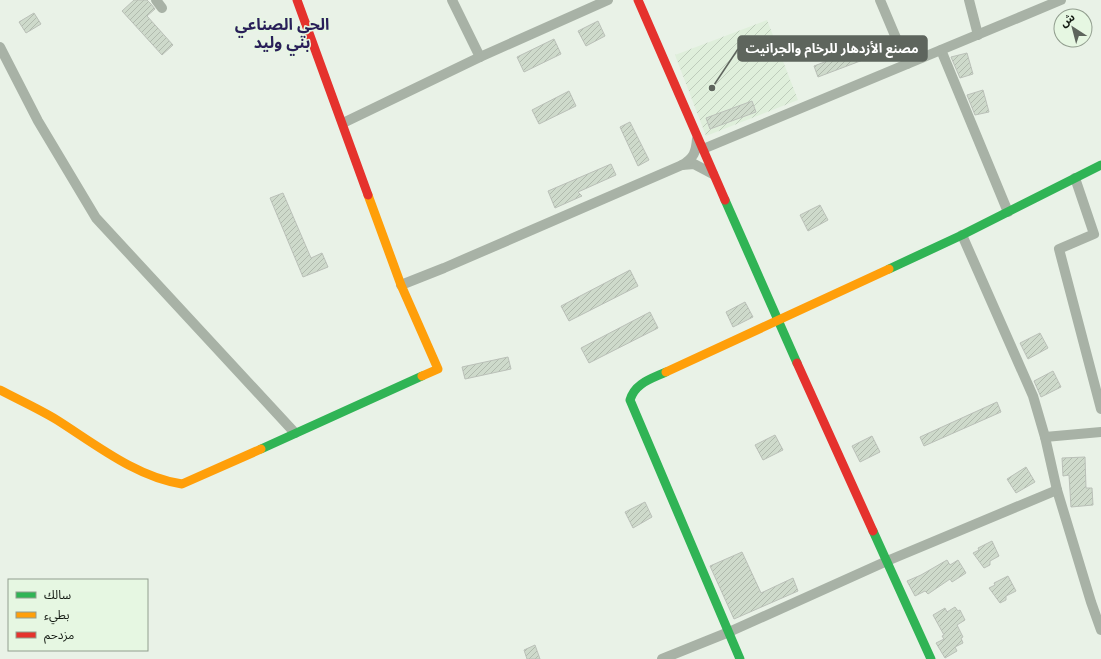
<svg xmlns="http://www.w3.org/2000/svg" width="1101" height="659" font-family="'Open Sans','Noto Sans Arabic',sans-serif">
<defs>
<pattern id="industrial-furrows" width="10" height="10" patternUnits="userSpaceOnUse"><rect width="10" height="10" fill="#dfefdb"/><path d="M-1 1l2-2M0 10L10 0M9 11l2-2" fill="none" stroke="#beccbb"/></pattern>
<pattern id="building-hatch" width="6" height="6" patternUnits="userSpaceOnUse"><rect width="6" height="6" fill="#cedacb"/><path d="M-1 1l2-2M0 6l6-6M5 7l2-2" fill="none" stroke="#b0baad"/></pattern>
</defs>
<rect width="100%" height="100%" fill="#e9f2e7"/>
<!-- industrial -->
<polygon fill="url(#industrial-furrows)" points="767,20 798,100 706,136 675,55"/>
<!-- building -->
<g fill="url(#building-hatch)" stroke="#bac0b8">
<polygon points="134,0 147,0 151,4 155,9 147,16 173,45 162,55 122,11"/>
<polygon points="34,13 41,24 26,33 19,22"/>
<polygon points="598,21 605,36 586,46 578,31"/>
<polygon points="554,39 561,54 524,72 517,57"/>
<polygon points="880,41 884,52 818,77 814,66"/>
<polygon points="967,53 973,74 960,78 951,57"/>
<polygon points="983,90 989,112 975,115 967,95"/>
<polygon points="569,91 576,106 539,124 532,110"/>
<polygon points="752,101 756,112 710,129 706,118"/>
<polygon points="630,122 649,160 638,166 620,127"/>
<polygon points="611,164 616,175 578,192 582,196 555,208 548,191"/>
<polygon points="283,193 311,258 322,253 328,267 303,277 270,198"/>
<polygon points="820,205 828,220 808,231 800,215"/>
<polygon points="630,270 638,286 569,321 561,306"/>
<polygon points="745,302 753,317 733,327 726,312"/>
<polygon points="650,312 658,328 589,363 581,348"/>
<polygon points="1040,333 1048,348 1028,359 1020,343"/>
<polygon points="508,357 511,369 465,379 462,367"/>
<polygon points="1053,371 1061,387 1041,397 1034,381"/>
<polygon points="997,402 1001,412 924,446 920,437"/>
<polygon points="775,435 783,450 763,460 755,445"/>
<polygon points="872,436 880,452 860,462 852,446"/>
<polygon points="1085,457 1086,488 1092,488 1093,505 1071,507 1069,475 1063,476 1062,458"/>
<polygon points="1026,467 1035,482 1016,493 1007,479"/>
<polygon points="645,502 652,517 633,528 625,512"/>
<polygon points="992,541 999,556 990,561 990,565 984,568 973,553 979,550 978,548"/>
<polygon points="742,552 761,593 793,578 798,591 734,619 710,566"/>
<polygon points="947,560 950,565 958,560 966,573 952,582 950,579 928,594 925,591 915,596 907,581 921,575"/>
<polygon points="1008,576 1016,591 1006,596 1006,600 1000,603 989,588 995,585 994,583"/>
<polygon points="955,607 958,611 960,610 965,620 957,625 963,637 961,638 963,643 955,647 957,651 945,658 936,643 944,639 942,636 944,635 933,615 945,608 947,612"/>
<polygon points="535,645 540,659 527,659 524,650"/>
</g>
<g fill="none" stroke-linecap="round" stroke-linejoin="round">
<!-- street -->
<g stroke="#a8b2a6" stroke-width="10">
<polyline points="156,0 162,8"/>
<polyline points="452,0 480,57"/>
<polyline points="880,0 907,64"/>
<polyline points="969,0 978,35"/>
<polyline points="0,47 38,121 96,218 295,433"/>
<polyline points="941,50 1008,212"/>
<polyline points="343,123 480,57 608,0"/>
<polyline points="703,149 1061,0"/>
<polyline points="682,165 694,164 713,174"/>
<polyline points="1075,178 1094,234 1059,249 1101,409"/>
<polyline points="962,235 1033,396 1045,437 1057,490 1091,602 1101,630"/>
<path d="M401,285L444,268L682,165C694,158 696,152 697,139"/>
<polyline points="1045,437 1101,432"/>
<polyline points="662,659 729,632 887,561 1057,490"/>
</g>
<!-- fast -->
<g stroke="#30b455" stroke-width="9">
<polyline points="725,200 797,363"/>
<polyline points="889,269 962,235 1101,165"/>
<path d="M666,372C651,379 635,383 630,400L740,659"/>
<polyline points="261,449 422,376"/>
<polyline points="873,531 931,659"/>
</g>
<!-- slow -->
<g stroke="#ff9f0a" stroke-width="9">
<polyline points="368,195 401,285 438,369 422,376"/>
<polyline points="666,372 889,269"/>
<path d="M0,390C19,400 39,409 57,420C95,444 136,477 182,484L261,449"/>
</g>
<!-- jam -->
<g stroke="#e5322d" stroke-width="9">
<polyline points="297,0 368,195"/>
<polyline points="638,0 725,200"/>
<polyline points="797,363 873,531"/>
</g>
</g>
<g text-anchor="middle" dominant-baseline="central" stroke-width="3" stroke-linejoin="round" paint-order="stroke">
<!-- district labels -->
<g font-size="16" font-weight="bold" fill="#291f59" stroke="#e6f7e2">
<text x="282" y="24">الحي الصناعي<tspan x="282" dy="18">بني وليد</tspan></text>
</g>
</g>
<!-- callouts -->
<path fill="none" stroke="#5e655d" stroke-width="1.5" d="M712 88L738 49"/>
<circle fill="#5e655d" stroke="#e6f7e2" stroke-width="1.5" cx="712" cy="88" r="4"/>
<rect fill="#5e655d" stroke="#5e655d" stroke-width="1.5" x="738" y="36" width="189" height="25" rx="4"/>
<g font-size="13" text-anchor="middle" font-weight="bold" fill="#fff">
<text x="832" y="53">مصنع الأزدهار للرخام والجرانيت</text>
</g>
<!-- legend -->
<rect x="8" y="579" width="140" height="72" fill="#e6f7e2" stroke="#929e8f"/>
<rect x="16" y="592" width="20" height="6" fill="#30b455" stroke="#929e8f"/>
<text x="44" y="599" font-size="12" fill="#131912">سالك</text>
<rect x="16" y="612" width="20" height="6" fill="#ff9f0a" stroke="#929e8f"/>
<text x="44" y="619" font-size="12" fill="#131912">بطيء</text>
<rect x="16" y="632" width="20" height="6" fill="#e5322d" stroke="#929e8f"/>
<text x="44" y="639" font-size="12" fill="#131912">مزدحم</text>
<!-- north arrow -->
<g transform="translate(1073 28) rotate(324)"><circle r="19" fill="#e6f7e2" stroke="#929e8f"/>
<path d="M0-3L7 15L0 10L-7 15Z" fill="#5e655d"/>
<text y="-6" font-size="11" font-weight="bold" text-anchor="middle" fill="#131912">ش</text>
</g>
</svg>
